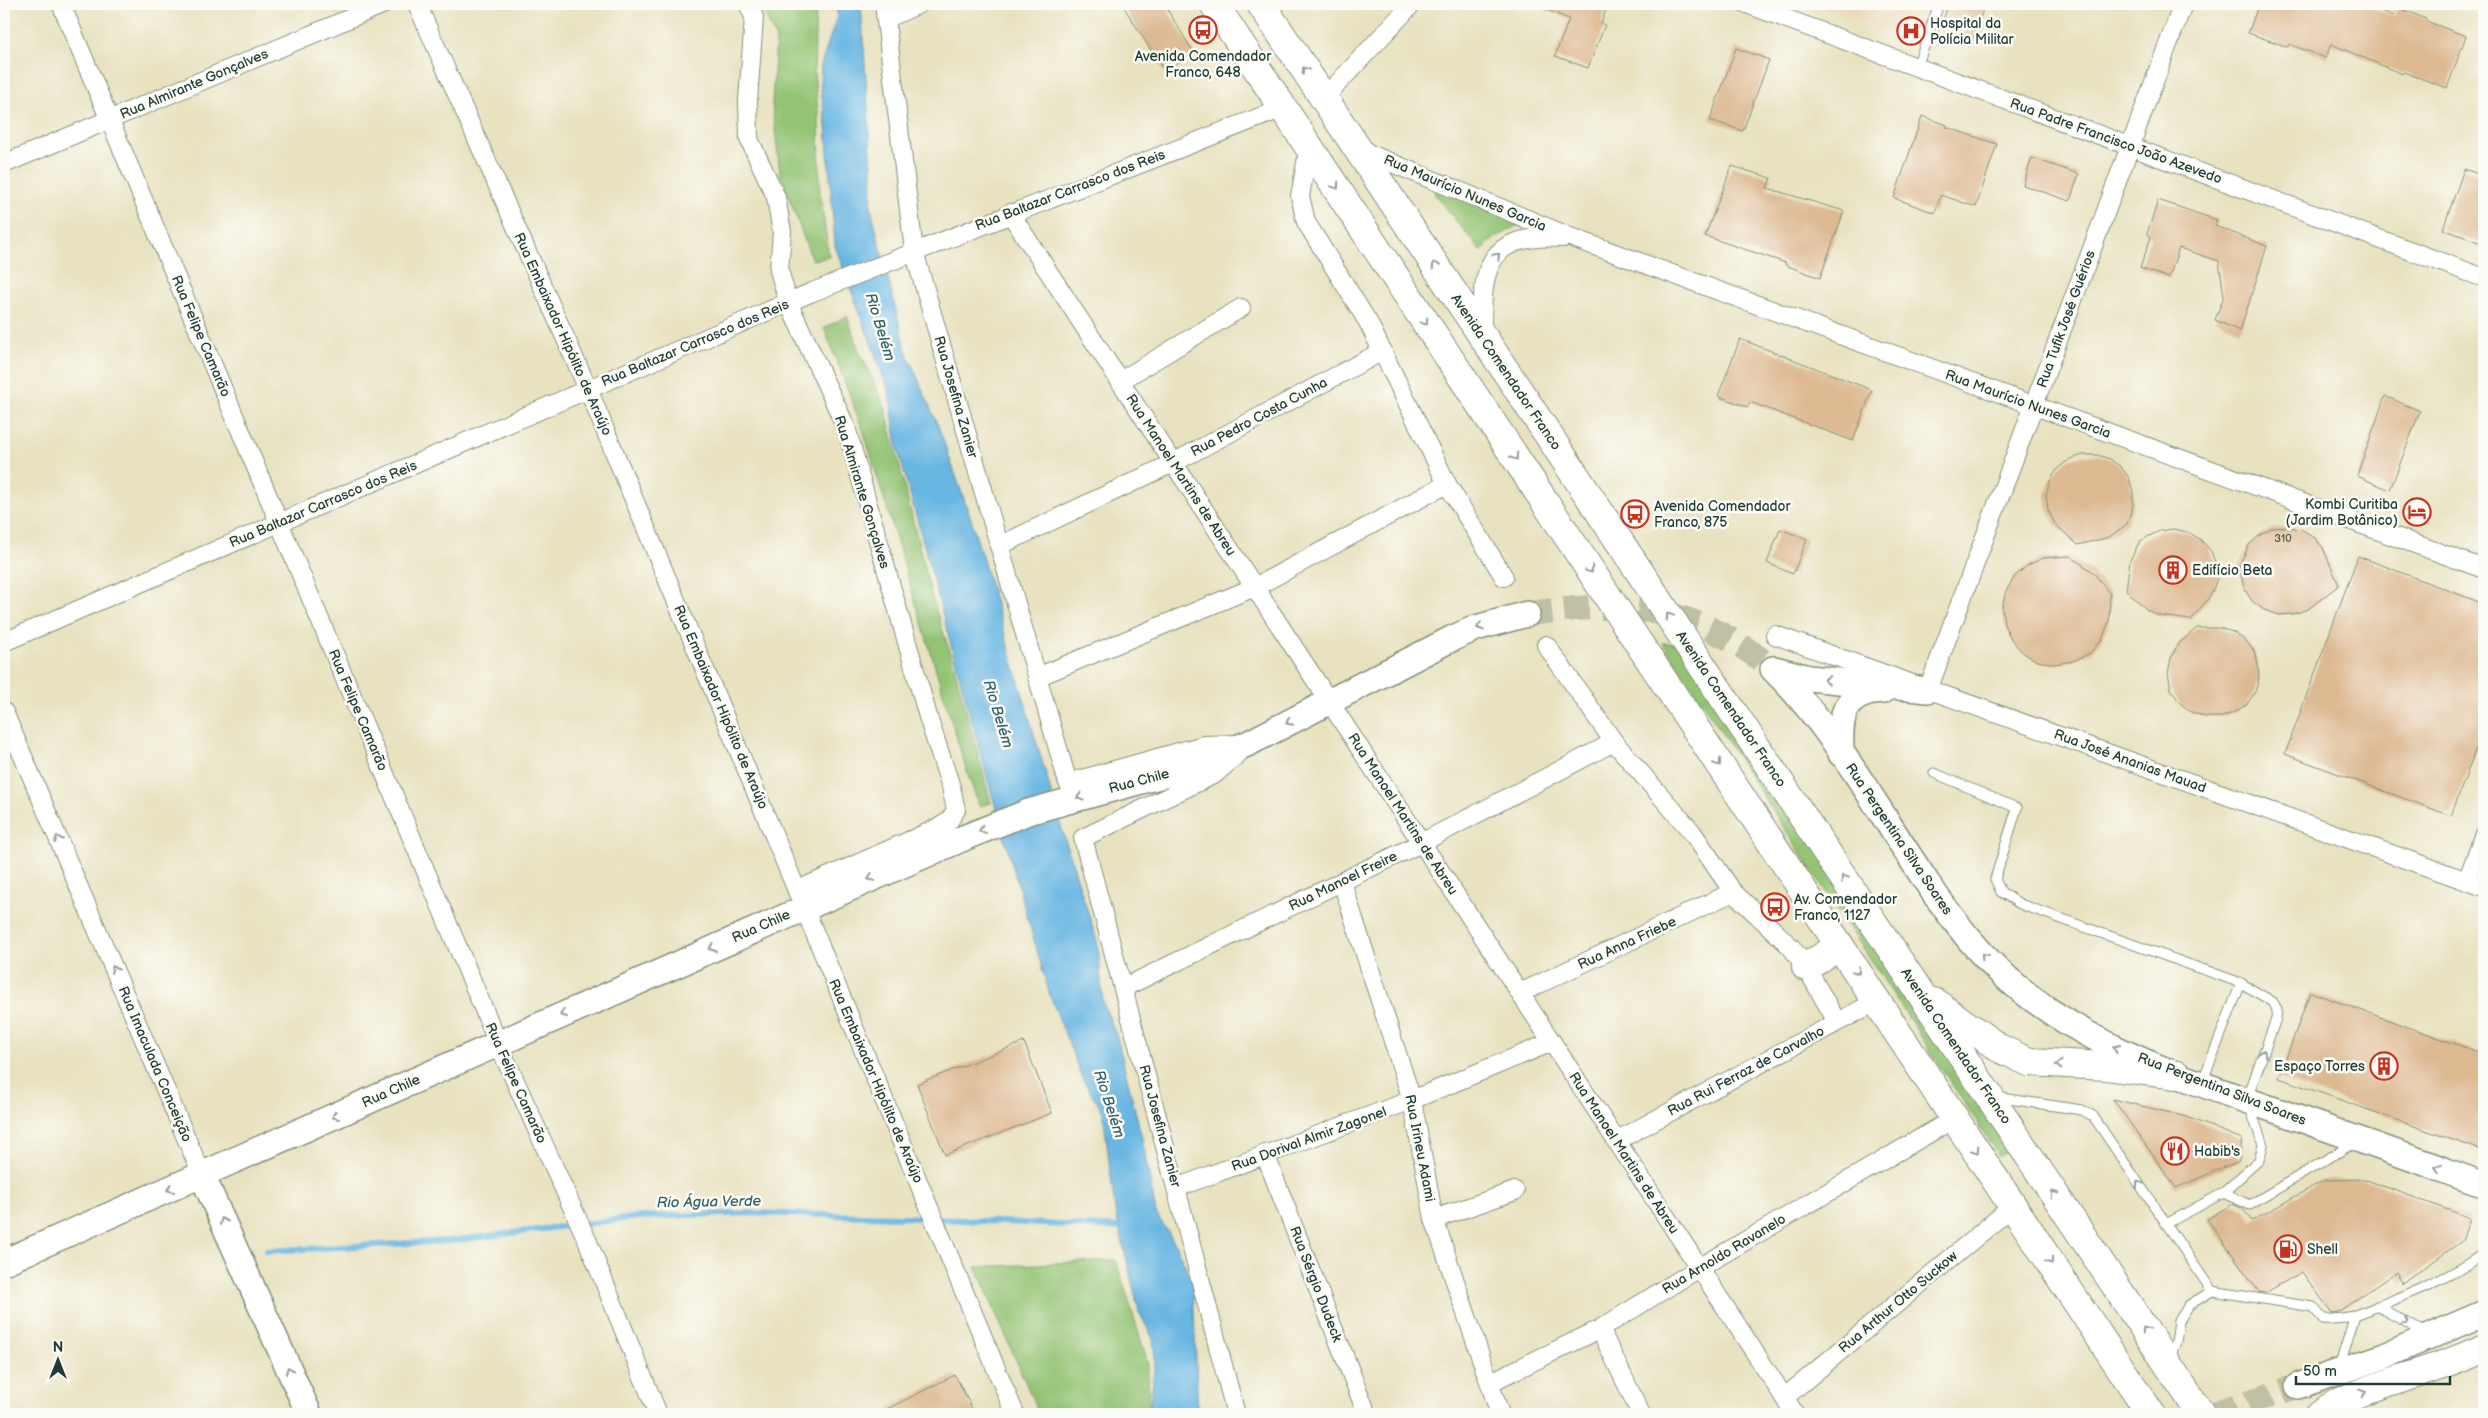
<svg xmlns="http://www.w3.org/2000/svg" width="2488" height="1418" font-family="'Balsamiq Sans',sans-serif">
<rect width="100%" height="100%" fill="#fdfcf7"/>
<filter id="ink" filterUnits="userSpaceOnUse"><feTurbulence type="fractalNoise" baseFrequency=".02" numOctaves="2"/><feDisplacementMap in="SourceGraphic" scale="10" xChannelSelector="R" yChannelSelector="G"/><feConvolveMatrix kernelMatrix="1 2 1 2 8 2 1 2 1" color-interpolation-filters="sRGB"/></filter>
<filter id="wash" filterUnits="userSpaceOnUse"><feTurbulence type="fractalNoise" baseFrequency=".0096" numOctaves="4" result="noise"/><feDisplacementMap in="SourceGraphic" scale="20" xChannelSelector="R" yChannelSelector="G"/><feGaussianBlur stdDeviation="1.12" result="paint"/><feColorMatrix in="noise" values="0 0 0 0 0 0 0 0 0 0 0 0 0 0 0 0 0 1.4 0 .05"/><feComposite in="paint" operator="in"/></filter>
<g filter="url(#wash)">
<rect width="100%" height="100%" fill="#e8e2c0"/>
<!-- built -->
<polygon fill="#ebd8ba" points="1814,4 1949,4 1932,50"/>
<!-- green -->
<g fill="#93c373" stroke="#598054">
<polygon points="760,4 816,4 814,72 819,119 820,192 829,257 812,260 780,173 772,104 776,39"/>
<polygon points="1437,189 1523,222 1491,241 1481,251 1436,196 1434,192"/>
<polygon points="847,316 858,348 885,407 931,594 952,659 991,803 979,806 967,772 864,433 824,328"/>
<polygon points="1663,643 1684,644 2014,1145 1999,1156"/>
<polygon points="1116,1260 1148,1363 1149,1414 1039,1414 976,1267"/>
</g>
<!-- water -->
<polygon fill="#68b6e2" stroke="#447a8b" points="836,4 861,4 872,169 871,209 906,351 939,428 971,519 1067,846 1098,944 1103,1003 1117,1037 1142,1138 1156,1213 1174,1242 1193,1282 1198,1414 1149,1414 1155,1361 1153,1339 1139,1312 1115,1210 1103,1112 1083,1080 1050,996 986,774 897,446 889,392 835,246 826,125 820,83 821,65 837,16"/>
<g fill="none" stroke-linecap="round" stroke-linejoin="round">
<!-- stream -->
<polyline stroke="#68b6e2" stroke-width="6" points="267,1251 449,1241 639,1217 752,1213 902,1217 1126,1228"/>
</g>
<g id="blocks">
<!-- building -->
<g fill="#ddb992">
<polygon points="1122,4 1164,4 1194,53 1164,71"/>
<polygon points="1532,4 1608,4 1601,23 1605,25 1588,68 1555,56 1569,19"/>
<polygon points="1949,4 1985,4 1970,46 1937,35"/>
<polygon points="2259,4 2364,4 2394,16 2397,7 2426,19 2426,21 2466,36 2447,88 2403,72 2402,74 2331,44 2326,58 2289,44 2288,47 2248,33"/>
<polygon points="1736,48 1769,60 1743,131 1710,120"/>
<polygon points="1922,116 1947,125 1946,127 1997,144 1976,207 1941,195 1935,213 1894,198"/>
<polygon points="2032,158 2079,174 2070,201 2023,185"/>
<polygon points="1732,166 1771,178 1767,188 1844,211 1820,278 1785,265 1786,263 1705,236"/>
<polygon points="2464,169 2484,176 2484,244 2443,229"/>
<polygon points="2158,200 2217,220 2215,226 2267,246 2240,331 2215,320 2224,296 2219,261 2179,248 2169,278 2140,268 2151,237 2147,234"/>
<polygon points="1740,339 1872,390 1853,441 1750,402 1748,407 1718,396"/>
<polygon points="2385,396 2420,411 2390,490 2357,476"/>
<polygon points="2083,455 2097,455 2110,459 2121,467 2129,478 2133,491 2133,505 2127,524 2109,537 2078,545 2055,524 2048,510 2046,495 2050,481 2058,468 2070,459"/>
<polygon points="2287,527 2301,529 2314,537 2323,548 2339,585 2307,610 2293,614 2279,615 2264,610 2252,601 2244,588 2239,566 2249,545 2260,535 2273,528"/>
<polygon points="1780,529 1807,539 1793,574 1767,563"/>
<polygon points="2173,529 2188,532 2201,540 2211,551 2219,573 2211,595 2191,620 2160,616 2147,610 2126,590 2130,560 2140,541 2159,531"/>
<polygon points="2070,556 2093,572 2110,594 2109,622 2102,639 2090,653 2073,661 2055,664 2037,661 2022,652 2011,639 2004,624 2002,607 2006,591 2015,576 2028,565 2043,558"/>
<polygon points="2358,556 2484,604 2484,727 2451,816 2285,754"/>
<polygon points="2197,628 2219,628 2233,632 2245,640 2254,651 2258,664 2259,679 2255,692 2247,704 2235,712 2222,717 2206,717 2191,712 2179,702 2171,689 2168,673 2171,658 2178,644"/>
<polygon points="2310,992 2484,1054 2484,1151 2279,1078"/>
<polygon points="1024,1042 1052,1113 945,1155 917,1084"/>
<polygon points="2113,1099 2187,1117 2242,1139 2239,1161 2176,1188"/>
<polygon points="2364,1179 2470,1218 2462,1241 2403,1283 2396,1272 2338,1312 2332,1313 2302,1272 2265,1293 2259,1292 2207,1219 2233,1204 2243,1209 2252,1221 2324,1180"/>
<polygon points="955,1375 975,1414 877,1414"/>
</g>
</g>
</g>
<g filter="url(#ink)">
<use href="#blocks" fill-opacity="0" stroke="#84907a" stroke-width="1"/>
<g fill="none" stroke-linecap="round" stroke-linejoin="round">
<!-- secondary-tunnel -->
<g stroke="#c0c1a4" stroke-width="25" stroke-dasharray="25 12" stroke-linecap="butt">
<path d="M1527,614C1625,600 1693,604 1773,669"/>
<polyline points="2212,1414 2298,1386"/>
</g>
<!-- service casing -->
<g stroke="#84907a" stroke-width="11">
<g id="service">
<polyline points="1917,67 1939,4"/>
<polyline points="1934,773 2017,808 1995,879 2001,892 2020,904 2241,983 2273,1002 2277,1009 2276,1019 2247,1099 2263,1145 2259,1160 2223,1193"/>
<polyline points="2202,1083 2241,983"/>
<polyline points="1995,1097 2082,1110 2093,1116 2212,1291"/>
<polyline points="2166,1224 2223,1193 2250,1205 2354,1143"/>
<polyline points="2377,1306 2427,1334"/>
<path d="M2169,1359L2176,1342L2179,1321L2189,1305L2212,1291L2313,1307L2323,1319C2345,1321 2363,1312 2383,1304C2419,1290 2452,1276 2484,1254"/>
<polyline points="2339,1368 2355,1315"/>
</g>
</g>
<!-- minor casing -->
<g stroke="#84907a" stroke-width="20">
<g id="minor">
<polyline points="61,4 498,1043 587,1240 658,1414"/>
<polyline points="417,4 588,389 1015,1414"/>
<polyline points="748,4 754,17 748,101 749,139 776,197 782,232 779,270 788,302 846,427 929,720 951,787 956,810 949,821 938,828 798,890"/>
<polyline points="884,4 914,251 1068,783 1204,745 1237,744"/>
<polyline points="1747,4 2484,278"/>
<polyline points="886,19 919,4"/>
<polyline points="1324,98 1412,4"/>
<polyline points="1309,146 1300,196 1306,222 1368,322 1447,484 1504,577"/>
<polyline points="1358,149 1573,238 2484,569"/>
<polyline points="4,164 384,4"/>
<polyline points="1010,213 1795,1414"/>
<path d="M1482,335C1482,269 1484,233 1563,238"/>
<polyline points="1120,381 1241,308"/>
<polyline points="999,546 1173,463 1383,351"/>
<polyline points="1775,635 2484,887"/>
<polyline points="4,642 810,293 1283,108"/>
<polyline points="1546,645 1614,742 1692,832 1733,892 1791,947 1806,967 1837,1022"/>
<polyline points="1037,677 1255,587 1447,484"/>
<polyline points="1928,690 2183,4"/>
<polyline points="4,712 202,1175"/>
<polyline points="2467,881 2484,834"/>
<polyline points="1342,882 1412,1100 1434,1219 1500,1414"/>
<polyline points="1123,988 1421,843 1614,742"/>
<polyline points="1520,993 1733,892"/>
<polyline points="1616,1141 1877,1001"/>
<polyline points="1265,1154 1367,1414"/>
<polyline points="1176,1188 1412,1100 1552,1042"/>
<polyline points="1434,1219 1515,1191"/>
<polyline points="1600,1329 1641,1414"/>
<polyline points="1491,1382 1600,1329 1699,1268 1955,1118"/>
<polyline points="1784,1398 2013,1206"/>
<polyline points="1236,1414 1083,838 1215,774 1239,753"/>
</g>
</g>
<!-- secondary casing -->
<g stroke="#84907a" stroke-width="28">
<g id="secondary">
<path d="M1773,669C1852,747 1898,853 1969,939C2056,1045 2196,1081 2320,1126C2356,1139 2392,1151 2428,1164C2447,1171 2465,1179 2484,1184"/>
<polyline points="1775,669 1809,678 1928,690"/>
<path d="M1841,754C1840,719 1840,693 1883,691"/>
<polyline points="202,1175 309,1414"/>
<polyline points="4,1262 966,837 1028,812 1178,771 1211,759 1249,743 1453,638 1476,628 1527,614"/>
<polyline points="2298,1386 2382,1357 2484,1313"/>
</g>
</g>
<!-- trunk casing -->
<g stroke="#84907a" stroke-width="30">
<g id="trunk">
<polyline points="1214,4 2151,1414"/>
<polyline points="1261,4 2201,1414"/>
<polyline points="1806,967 1840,946"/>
<polyline points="1934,1002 1999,1048 2029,1062 2106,1066 2177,1075"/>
<path d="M2319,1414C2367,1383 2432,1374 2484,1348"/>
</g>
</g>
<!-- service -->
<use href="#service" stroke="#fff" stroke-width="9"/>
<!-- minor -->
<use href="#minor" stroke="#fff" stroke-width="18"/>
<!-- secondary -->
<use href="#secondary" stroke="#fff" stroke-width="25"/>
<!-- trunk -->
<use href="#trunk" stroke="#fff" stroke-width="28"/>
</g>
<!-- one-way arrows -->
<defs><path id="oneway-chevron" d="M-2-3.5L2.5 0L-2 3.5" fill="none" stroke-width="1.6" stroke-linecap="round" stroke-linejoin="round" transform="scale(1.25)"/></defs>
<g stroke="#8f9e9a">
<use href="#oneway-chevron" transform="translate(1305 70) rotate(-124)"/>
<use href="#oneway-chevron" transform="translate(1336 186) rotate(56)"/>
<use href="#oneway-chevron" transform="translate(1497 256) rotate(-46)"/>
<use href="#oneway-chevron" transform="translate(1435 265) rotate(-124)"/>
<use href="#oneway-chevron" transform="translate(1425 322) rotate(56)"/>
<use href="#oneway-chevron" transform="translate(1515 457) rotate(56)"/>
<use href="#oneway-chevron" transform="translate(1590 570) rotate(56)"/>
<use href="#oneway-chevron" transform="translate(1669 616) rotate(-124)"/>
<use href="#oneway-chevron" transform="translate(1480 627) rotate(161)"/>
<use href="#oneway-chevron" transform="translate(1827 680) rotate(-174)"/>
<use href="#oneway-chevron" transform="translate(1289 722) rotate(152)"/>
<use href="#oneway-chevron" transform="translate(1718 763) rotate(56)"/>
<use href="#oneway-chevron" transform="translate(1080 797) rotate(165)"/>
<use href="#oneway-chevron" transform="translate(982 830) rotate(157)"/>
<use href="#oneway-chevron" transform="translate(58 839) rotate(-113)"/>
<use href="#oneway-chevron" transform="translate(871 878) rotate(157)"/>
<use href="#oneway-chevron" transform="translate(1844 878) rotate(-124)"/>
<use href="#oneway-chevron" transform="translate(712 948) rotate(156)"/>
<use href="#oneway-chevron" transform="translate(1984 956) rotate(-132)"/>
<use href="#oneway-chevron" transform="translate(114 969) rotate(-113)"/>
<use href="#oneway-chevron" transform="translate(1857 971) rotate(56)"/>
<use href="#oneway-chevron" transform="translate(563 1014) rotate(156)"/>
<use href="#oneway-chevron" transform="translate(2116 1048) rotate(-156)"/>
<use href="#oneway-chevron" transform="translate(2263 1053) rotate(-70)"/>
<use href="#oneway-chevron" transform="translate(2059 1065) rotate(-179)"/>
<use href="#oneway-chevron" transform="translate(335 1116) rotate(156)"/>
<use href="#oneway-chevron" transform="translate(1976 1150) rotate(56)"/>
<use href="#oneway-chevron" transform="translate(2438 1168) rotate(-160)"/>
<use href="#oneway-chevron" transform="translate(2139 1184) rotate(-124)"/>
<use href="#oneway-chevron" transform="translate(170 1189) rotate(156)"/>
<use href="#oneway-chevron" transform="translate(2054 1194) rotate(-124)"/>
<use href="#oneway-chevron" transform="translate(223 1221) rotate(-114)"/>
<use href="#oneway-chevron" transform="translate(2050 1261) rotate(56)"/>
<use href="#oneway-chevron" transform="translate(2405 1321) rotate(29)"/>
<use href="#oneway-chevron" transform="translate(2145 1330) rotate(-124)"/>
<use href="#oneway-chevron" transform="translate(289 1370) rotate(-114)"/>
<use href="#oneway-chevron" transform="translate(2363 1393) rotate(-18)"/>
</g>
</g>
<!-- icons -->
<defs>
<g id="bus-ring" transform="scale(1.4375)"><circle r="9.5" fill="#fdfcf7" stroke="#c8321e" stroke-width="1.5"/><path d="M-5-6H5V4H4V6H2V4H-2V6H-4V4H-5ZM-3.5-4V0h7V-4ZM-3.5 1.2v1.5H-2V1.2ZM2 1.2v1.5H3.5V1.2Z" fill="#c8321e"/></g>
<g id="hospital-ring" transform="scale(1.4375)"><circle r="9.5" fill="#fdfcf7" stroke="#c8321e" stroke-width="1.5"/><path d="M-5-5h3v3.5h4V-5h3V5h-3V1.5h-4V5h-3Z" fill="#c8321e"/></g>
<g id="hotel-ring" transform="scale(1.4375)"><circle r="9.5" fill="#fdfcf7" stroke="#c8321e" stroke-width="1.5"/><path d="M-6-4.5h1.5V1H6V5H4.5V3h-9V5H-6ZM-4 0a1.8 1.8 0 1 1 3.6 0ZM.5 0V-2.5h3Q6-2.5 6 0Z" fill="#c8321e"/></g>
<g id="building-ring" transform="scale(1.4375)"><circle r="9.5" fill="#fdfcf7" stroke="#c8321e" stroke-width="1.5"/><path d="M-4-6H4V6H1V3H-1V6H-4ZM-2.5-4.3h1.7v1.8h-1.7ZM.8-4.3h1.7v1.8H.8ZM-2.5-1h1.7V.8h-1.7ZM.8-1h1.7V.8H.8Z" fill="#c8321e"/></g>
<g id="restaurant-ring" transform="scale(1.4375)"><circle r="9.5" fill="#fdfcf7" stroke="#c8321e" stroke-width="1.5"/><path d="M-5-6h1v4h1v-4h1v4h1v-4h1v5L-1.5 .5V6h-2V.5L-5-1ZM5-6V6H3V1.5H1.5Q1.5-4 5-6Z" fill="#c8321e"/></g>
<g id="fuel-ring" transform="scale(1.4375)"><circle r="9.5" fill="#fdfcf7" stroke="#c8321e" stroke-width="1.5"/><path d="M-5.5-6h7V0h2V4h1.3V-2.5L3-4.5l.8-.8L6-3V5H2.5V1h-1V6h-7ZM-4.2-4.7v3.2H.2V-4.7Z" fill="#c8321e"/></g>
</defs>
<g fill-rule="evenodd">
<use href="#bus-ring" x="1203" y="30"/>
<use href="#hospital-ring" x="1911" y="31"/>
<use href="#hotel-ring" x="2417" y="512"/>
<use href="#bus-ring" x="1635" y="514"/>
<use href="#building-ring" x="2173" y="570"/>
<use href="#bus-ring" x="1775" y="907"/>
<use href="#building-ring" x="2384" y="1066"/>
<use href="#restaurant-ring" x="2175" y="1151"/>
<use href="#fuel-ring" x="2288" y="1249"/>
</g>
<g text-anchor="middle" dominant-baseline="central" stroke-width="5" stroke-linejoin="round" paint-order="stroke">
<!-- number labels -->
<g font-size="11" fill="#4e5c4c">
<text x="2283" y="538">310</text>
</g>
<!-- poi labels -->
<g font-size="14" fill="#1f3d34" stroke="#fdfcf7" text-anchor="start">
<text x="1930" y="23">Hospital da<tspan x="1930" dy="16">Polícia Militar</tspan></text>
<text x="1203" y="56" text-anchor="middle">Avenida Comendador<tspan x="1203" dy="16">Franco, 648</tspan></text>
<text x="2398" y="504" text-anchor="end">Kombi Curitiba<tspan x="2398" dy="16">(Jardim Botânico)</tspan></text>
<text x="1654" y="506">Avenida Comendador<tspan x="1654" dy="16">Franco, 875</tspan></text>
<text x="2192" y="570">Edifício Beta</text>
<text x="1794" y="899">Av. Comendador<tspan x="1794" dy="16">Franco, 1127</tspan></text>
<text x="2365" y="1066" text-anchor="end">Espaço Torres</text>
<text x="2194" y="1151">Habib's</text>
<text x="2307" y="1249">Shell</text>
</g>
<!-- street labels -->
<g font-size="14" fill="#1f3d34" stroke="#fdfcf7">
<text transform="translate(194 84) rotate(-23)">Rua Almirante Gonçalves</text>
<text transform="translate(2116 141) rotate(20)">Rua Padre Francisco João Azevedo</text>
<text transform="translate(1070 190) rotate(-21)">Rua Baltazar Carrasco dos Reis</text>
<text transform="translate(1465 193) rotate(23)">Rua Maurício Nunes Garcia</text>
<text transform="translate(2066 319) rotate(-70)">Rua Tufik José Guérios</text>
<text transform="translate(563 334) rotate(66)">Rua Embaixador Hipólito de Araújo</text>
<text transform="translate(201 336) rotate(67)">Rua Felipe Camarão</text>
<text transform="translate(695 343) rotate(-23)">Rua Baltazar Carrasco dos Reis</text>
<text transform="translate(1506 372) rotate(56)">Avenida Comendador Franco</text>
<text transform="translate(956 397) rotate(74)">Rua Josefina Zanier</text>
<text transform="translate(2028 404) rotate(20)">Rua Maurício Nunes Garcia</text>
<text transform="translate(1259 417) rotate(-28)">Rua Pedro Costa Cunha</text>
<text transform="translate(1181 475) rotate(57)">Rua Manoel Martins de Abreu</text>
<text transform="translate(862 492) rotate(73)">Rua Almirante Gonçalves</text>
<text transform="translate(323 504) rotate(-23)">Rua Baltazar Carrasco dos Reis</text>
<text transform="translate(721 707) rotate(67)">Rua Embaixador Hipólito de Araújo</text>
<text transform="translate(1731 709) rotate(56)">Avenida Comendador Franco</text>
<text transform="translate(358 710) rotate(67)">Rua Felipe Camarão</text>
<text transform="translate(2130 761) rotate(20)">Rua José Ananias Mauad</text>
<text transform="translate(1139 781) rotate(-15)">Rua Chile</text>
<text transform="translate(1403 814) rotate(57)">Rua Manoel Martins de Abreu</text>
<text transform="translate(1899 839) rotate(56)">Rua Pergentina Silva Soares</text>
<text transform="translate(1343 881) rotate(-26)">Rua Manoel Freire</text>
<text transform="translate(761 926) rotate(-24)">Rua Chile</text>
<text transform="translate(1627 943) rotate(-25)">Rua Anna Friebe</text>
<text transform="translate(1956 1046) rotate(56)">Avenida Comendador Franco</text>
<text transform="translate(155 1064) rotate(67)">Rua Imaculada Conceição</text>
<text transform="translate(1746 1071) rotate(-28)">Rua Rui Ferraz de Carvalho</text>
<text transform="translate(876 1081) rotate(67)">Rua Embaixador Hipólito de Araújo</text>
<text transform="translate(516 1083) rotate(66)">Rua Felipe Camarão</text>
<text transform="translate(2222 1089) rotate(21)">Rua Pergentina Silva Soares</text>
<text transform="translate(391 1091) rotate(-24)">Rua Chile</text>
<text transform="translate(1160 1126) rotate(75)">Rua Josefina Zanier</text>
<text transform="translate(1309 1139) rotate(-20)">Rua Dorival Almir Zagonel</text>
<text transform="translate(1420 1148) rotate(79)">Rua Irineu Adami</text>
<text transform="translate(1624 1153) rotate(57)">Rua Manoel Martins de Abreu</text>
<text transform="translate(1724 1254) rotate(-31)">Rua Arnoldo Ravanelo</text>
<text transform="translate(1316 1284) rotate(69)">Rua Sérgio Dudeck</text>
<text transform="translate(1898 1302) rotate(-40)">Rua Arthur Otto Suckow</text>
</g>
<!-- water labels -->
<g font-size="15" font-style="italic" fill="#356168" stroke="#fdfcf7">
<text transform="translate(880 327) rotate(73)">Rio Belém</text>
<text transform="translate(998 714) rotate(73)">Rio Belém</text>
<text transform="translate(1109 1104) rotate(72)">Rio Belém</text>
<text transform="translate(709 1202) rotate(-1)">Rio Água Verde</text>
</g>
</g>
<!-- margin -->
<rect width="2488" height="1418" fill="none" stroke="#fdfcf7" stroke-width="20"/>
<!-- north arrow -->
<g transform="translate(58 1360)" stroke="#fdfcf7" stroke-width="4" paint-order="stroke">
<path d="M0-4L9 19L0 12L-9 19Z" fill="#1f3d34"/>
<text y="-8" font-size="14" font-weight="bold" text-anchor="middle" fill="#1f3d34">N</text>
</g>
<!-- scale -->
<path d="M2296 1376v8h154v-8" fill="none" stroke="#1f3d34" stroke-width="2.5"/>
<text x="2303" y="1376" font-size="15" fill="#1f3d34" stroke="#fdfcf7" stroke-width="4" paint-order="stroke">50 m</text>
</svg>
